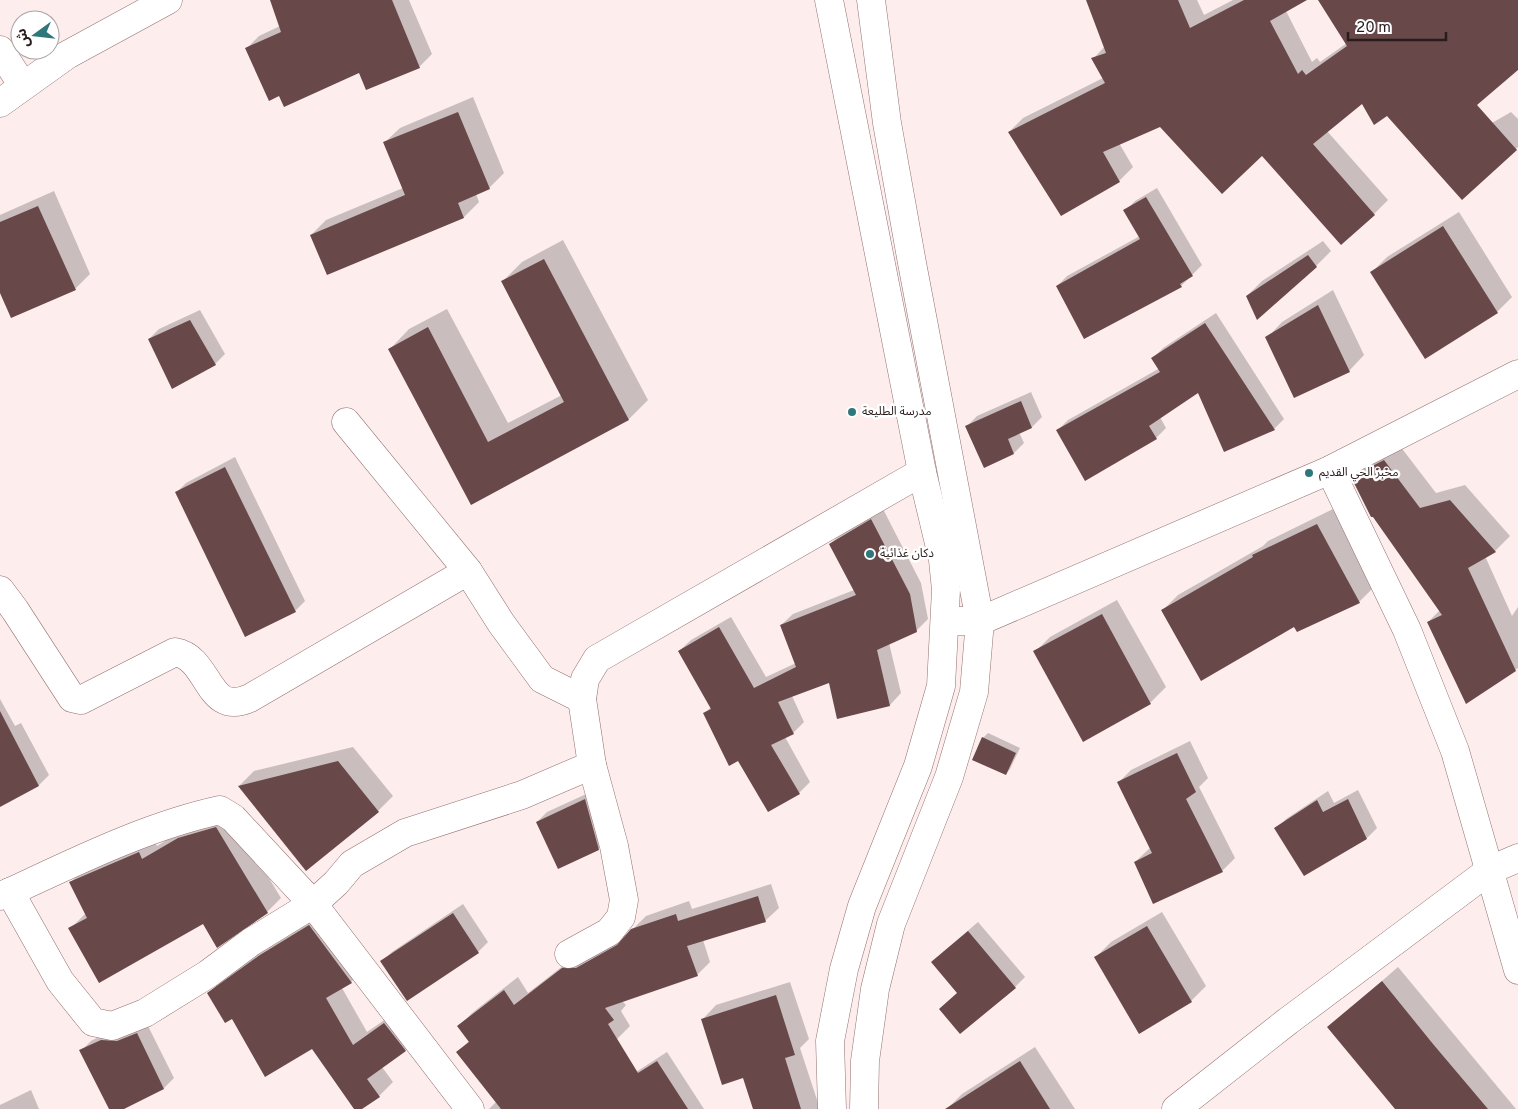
<svg xmlns="http://www.w3.org/2000/svg" width="1518" height="1109" font-family="Overpass,'Noto Sans Arabic',sans-serif">
<rect width="100%" height="100%" fill="#fdeded"/>
<!-- shadow -->
<g fill="#0003">
<polygon points="271,0 409,0 432,54 419,67 360,71 280,95 246,49 259,36 280,26"/>
<polygon points="1087,0 1197,0 1204,15 1233,0 1304,0 1286,11 1312,62 1317,58 1320,62 1347,43 1319,0 1518,0 1518,68 1387,114 1362,102 1327,131 1388,200 1374,214 1262,155 1160,126 1119,143 1133,167 1119,181 1009,132 1023,118 1103,78 1093,59 1105,46"/>
<polygon points="473,97 504,173 489,188 476,194 479,202 464,217 327,273 311,235 326,220 403,188 384,143 400,128"/>
<polygon points="1511,112 1518,119 1518,147 1462,198 1447,149"/>
<polygon points="1157,188 1202,265 1181,286 1057,286 1067,276 1140,236 1125,211 1135,201"/>
<polygon points="54,191 90,274 75,289 0,289 0,215"/>
<polygon points="1459,212 1512,297 1497,312 1372,272 1387,257"/>
<polygon points="563,240 648,400 629,419 472,503 390,349 409,329 447,309 508,423 562,395 502,282 522,262"/>
<polygon points="1323,241 1331,251 1316,266 1247,296 1262,281"/>
<polygon points="1333,290 1364,355 1349,371 1267,338 1282,322"/>
<polygon points="200,310 225,354 215,364 149,339 159,329"/>
<polygon points="1216,313 1284,419 1274,429 1199,392 1160,417 1166,428 1156,438 1058,430 1068,420 1160,368 1153,358 1163,348"/>
<polygon points="1031,392 1042,417 1032,427 1019,432 1024,443 1014,453 985,466 967,426 977,416"/>
<polygon points="1400,446 1436,493 1465,485 1510,536 1495,551 1485,556 1512,616 1518,607 1518,668 1466,702 1428,622 1440,610 1352,477 1367,462"/>
<polygon points="235,457 305,601 295,611 176,493 186,483"/>
<polygon points="883,509 921,583 928,619 916,631 889,643 901,693 890,705 838,717 829,681 792,696 804,722 793,733 785,737 810,782 799,793 739,760 705,713 711,707 679,651 691,640 731,617 766,677 796,663 781,625 793,614 854,590 830,544 842,533"/>
<polygon points="1333,509 1374,587 1359,602 1295,626 1163,610 1178,595 1263,546 1268,541"/>
<polygon points="1117,600 1166,687 1151,702 1083,740 1035,652 1050,637"/>
<polygon points="0,699 15,726 21,723 49,775 39,785 0,805"/>
<polygon points="988,733 1020,748 1010,769 1006,774 983,738"/>
<polygon points="1190,741 1208,778 1199,787 1235,858 1222,871 1135,862 1150,848 1118,783 1131,770"/>
<polygon points="353,747 393,796 378,811 239,786 254,771"/>
<polygon points="595,790 608,838 598,849 537,822 547,812"/>
<polygon points="1358,790 1377,828 1367,838 1276,829 1286,819 1328,791 1334,803"/>
<polygon points="230,814 281,898 267,912 203,922 70,929 86,913 71,882 85,868 153,839 157,846 193,824"/>
<polygon points="771,884 779,908 765,921 703,940 710,962 697,975 622,1001 626,1005 621,1011 630,1026 617,1039 608,1109 489,1109 497,1101 458,1052 470,1040 459,1026 472,1013 518,977 528,993 577,955 590,955 628,934 646,916 689,901 692,909"/>
<polygon points="463,904 488,942 478,952 382,962 392,952"/>
<polygon points="324,912 365,968 351,982 342,988 367,1032 399,1010 419,1037 405,1050 382,1067 393,1082 379,1096 360,1109 356,1109 313,1047 232,1018 209,993 223,979 275,941"/>
<polygon points="1162,912 1206,986 1191,1001 1096,957 1111,942"/>
<polygon points="978,922 1025,977 1015,987 958,993 943,952"/>
<polygon points="1398,967 1516,1109 1397,1109 1329,1027"/>
<polygon points="790,982 809,1039 800,1048 820,1109 755,1109 744,1076 702,1020 716,1005"/>
<polygon points="147,1024 174,1078 164,1088 121,1109 110,1109 81,1051 91,1041 112,1030"/>
<polygon points="1035,1047 1075,1109 947,1109 962,1094"/>
<polygon points="667,1052 704,1109 644,1109 636,1072"/>
<polygon points="31,1090 39,1109 0,1109 0,1105"/>
</g>
<!-- building -->
<g fill="#684849">
<polygon points="270,0 392,0 420,68 366,90 359,73 284,107 279,96 269,101 245,48 281,32"/>
<polygon points="1086,0 1178,0 1190,28 1244,0 1307,0 1270,21 1298,74 1302,70 1306,75 1347,46 1318,0 1518,0 1518,70 1477,105 1517,150 1462,200 1387,116 1374,125 1362,104 1313,144 1375,215 1341,245 1262,156 1222,194 1160,127 1103,152 1120,182 1061,216 1008,132 1105,83 1091,58 1106,53"/>
<polygon points="458,112 490,189 458,203 464,218 327,275 310,235 405,195 383,142"/>
<polygon points="1146,197 1193,276 1180,284 1182,287 1084,339 1056,286 1140,239 1123,210"/>
<polygon points="38,206 76,290 11,318 0,293 0,222"/>
<polygon points="1443,226 1498,313 1425,359 1370,272"/>
<polygon points="1308,255 1317,267 1257,320 1246,296"/>
<polygon points="544,259 629,420 471,505 388,349 428,327 488,442 564,402 501,281"/>
<polygon points="1318,305 1350,372 1294,398 1265,337"/>
<polygon points="190,320 216,365 172,389 148,339"/>
<polygon points="1205,323 1275,430 1224,452 1198,393 1149,426 1157,439 1085,481 1056,430 1160,372 1151,358"/>
<polygon points="1021,401 1032,428 1008,439 1014,454 984,468 965,426"/>
<polygon points="1384,460 1420,508 1450,500 1496,552 1468,568 1516,671 1466,704 1427,622 1442,615 1373,517 1371,517 1351,477"/>
<polygon points="225,467 296,612 245,637 175,492"/>
<polygon points="871,519 910,594 917,632 877,650 890,706 837,719 829,683 778,702 794,734 771,745 800,794 768,812 738,761 729,766 703,713 711,709 678,651 719,627 754,688 796,667 780,625 856,595 829,544"/>
<polygon points="1317,524 1360,603 1297,632 1294,627 1201,681 1161,610 1253,557 1252,555"/>
<polygon points="1102,614 1151,704 1083,742 1033,651"/>
<polygon points="0,711 39,786 0,807"/>
<polygon points="982,737 1016,753 1006,775 972,760"/>
<polygon points="1177,753 1196,792 1186,799 1223,872 1153,904 1134,862 1152,853 1117,782"/>
<polygon points="338,761 379,812 306,871 238,786"/>
<polygon points="585,799 599,850 558,869 536,822"/>
<polygon points="1348,799 1367,839 1304,876 1274,828 1317,800 1323,812"/>
<polygon points="216,827 268,913 217,948 203,924 99,983 68,928 87,918 69,882 139,852 142,859 178,838"/>
<polygon points="758,896 766,922 687,946 698,976 605,1008 614,1020 608,1024 638,1073 657,1061 688,1109 501,1109 456,1052 469,1042 457,1026 504,990 514,1005 562,968 576,968 617,945 631,929 676,914 678,921"/>
<polygon points="453,913 479,953 407,1001 380,961"/>
<polygon points="309,925 352,983 326,998 353,1045 384,1023 406,1051 367,1079 380,1097 362,1109 354,1109 312,1049 265,1077 232,1019 225,1023 207,993 260,955"/>
<polygon points="1147,926 1192,1002 1139,1034 1094,957"/>
<polygon points="968,931 1016,988 960,1034 939,1009 957,993 931,962"/>
<polygon points="1382,981 1433,1044 1488,1109 1395,1109 1327,1027"/>
<polygon points="776,995 795,1055 785,1058 801,1109 753,1109 743,1078 722,1085 701,1019"/>
<polygon points="137,1033 164,1089 124,1109 109,1109 79,1050 101,1040 117,1041"/>
<polygon points="1020,1061 1050,1109 945,1109"/>
</g>
<g fill="none" stroke-linecap="round" stroke-linejoin="round">
<!-- minor casing -->
<g stroke="#937070" stroke-width="29">
<g id="minor">
<polyline points="0,50 23,86"/>
<polyline points="0,103 67,55 168,0"/>
<polyline points="346,422 468,571 501,623 542,679 582,699"/>
<polyline points="1330,470 1407,630 1455,751 1518,970"/>
<path d="M0,590L15,610L72,698L81,700L175,652C211,658 206,718 250,698L468,571"/>
<polyline points="945,621 980,621 1330,470 1518,374"/>
<path d="M10,892C77,861 147,826 220,810L233,818L313,904L470,1109"/>
<polyline points="0,896 10,892 60,981 93,1022 112,1026 145,1013 208,974 251,942 313,904 336,883 352,864 405,833 522,795 592,765"/>
<polyline points="569,954 609,932 621,917 624,900 614,846 592,765 582,699 585,679 597,659 922,472"/>
<polyline points="1176,1109 1288,1021 1490,870 1518,858"/>
</g>
</g>
<!-- major casing -->
<g stroke="#937070" stroke-width="29">
<g id="major">
<polyline points="829,0 922,472 943,560 946,590 941,686 918,766 862,906 844,969 830,1041 832,1109"/>
<polyline points="864,1109 865,1061 875,989 891,924 949,777 974,692 980,621 912,263 887,123 871,0"/>
</g>
</g>
<!-- minor -->
<use href="#minor" stroke="#fff" stroke-width="28"/>
<!-- major -->
<use href="#major" stroke="#fff" stroke-width="28"/>
</g>
<!-- markers -->
<g fill="#2e777a" stroke="#fff" stroke-width="2">
<circle cx="852" cy="412" r="5"/>
<circle cx="1309" cy="473" r="5"/>
<circle cx="870" cy="554" r="5"/>
</g>
<g text-anchor="middle" dominant-baseline="central" stroke-width="5" stroke-linejoin="round" paint-order="stroke">
<!-- poi labels -->
<g font-size="12" fill="#2a1c1c" stroke="#fff" text-anchor="start">
<text x="862" y="412">مدرسة الطليعة</text>
<text x="1319" y="473">مخبز الحي القديم</text>
<text x="880" y="554">دكان غذائية</text>
</g>
</g>
<!-- north arrow -->
<g transform="translate(35 35) rotate(255)"><circle r="24" fill="#ffffff" stroke="#aaa4a4"/>
<path d="M0-4L9 19L0 12L-9 19Z" fill="#2e777a"/>
<text y="-8" font-size="14" font-weight="bold" text-anchor="middle" fill="#2a1c1c">ش</text>
</g>
<!-- scale -->
<path d="M1348 32v8h98v-8" fill="none" stroke="#2a1c1c" stroke-width="2.5"/>
<text x="1356" y="32" font-size="15" fill="#2a1c1c" stroke="#ffffff" stroke-width="4" paint-order="stroke">20 m</text>
</svg>
